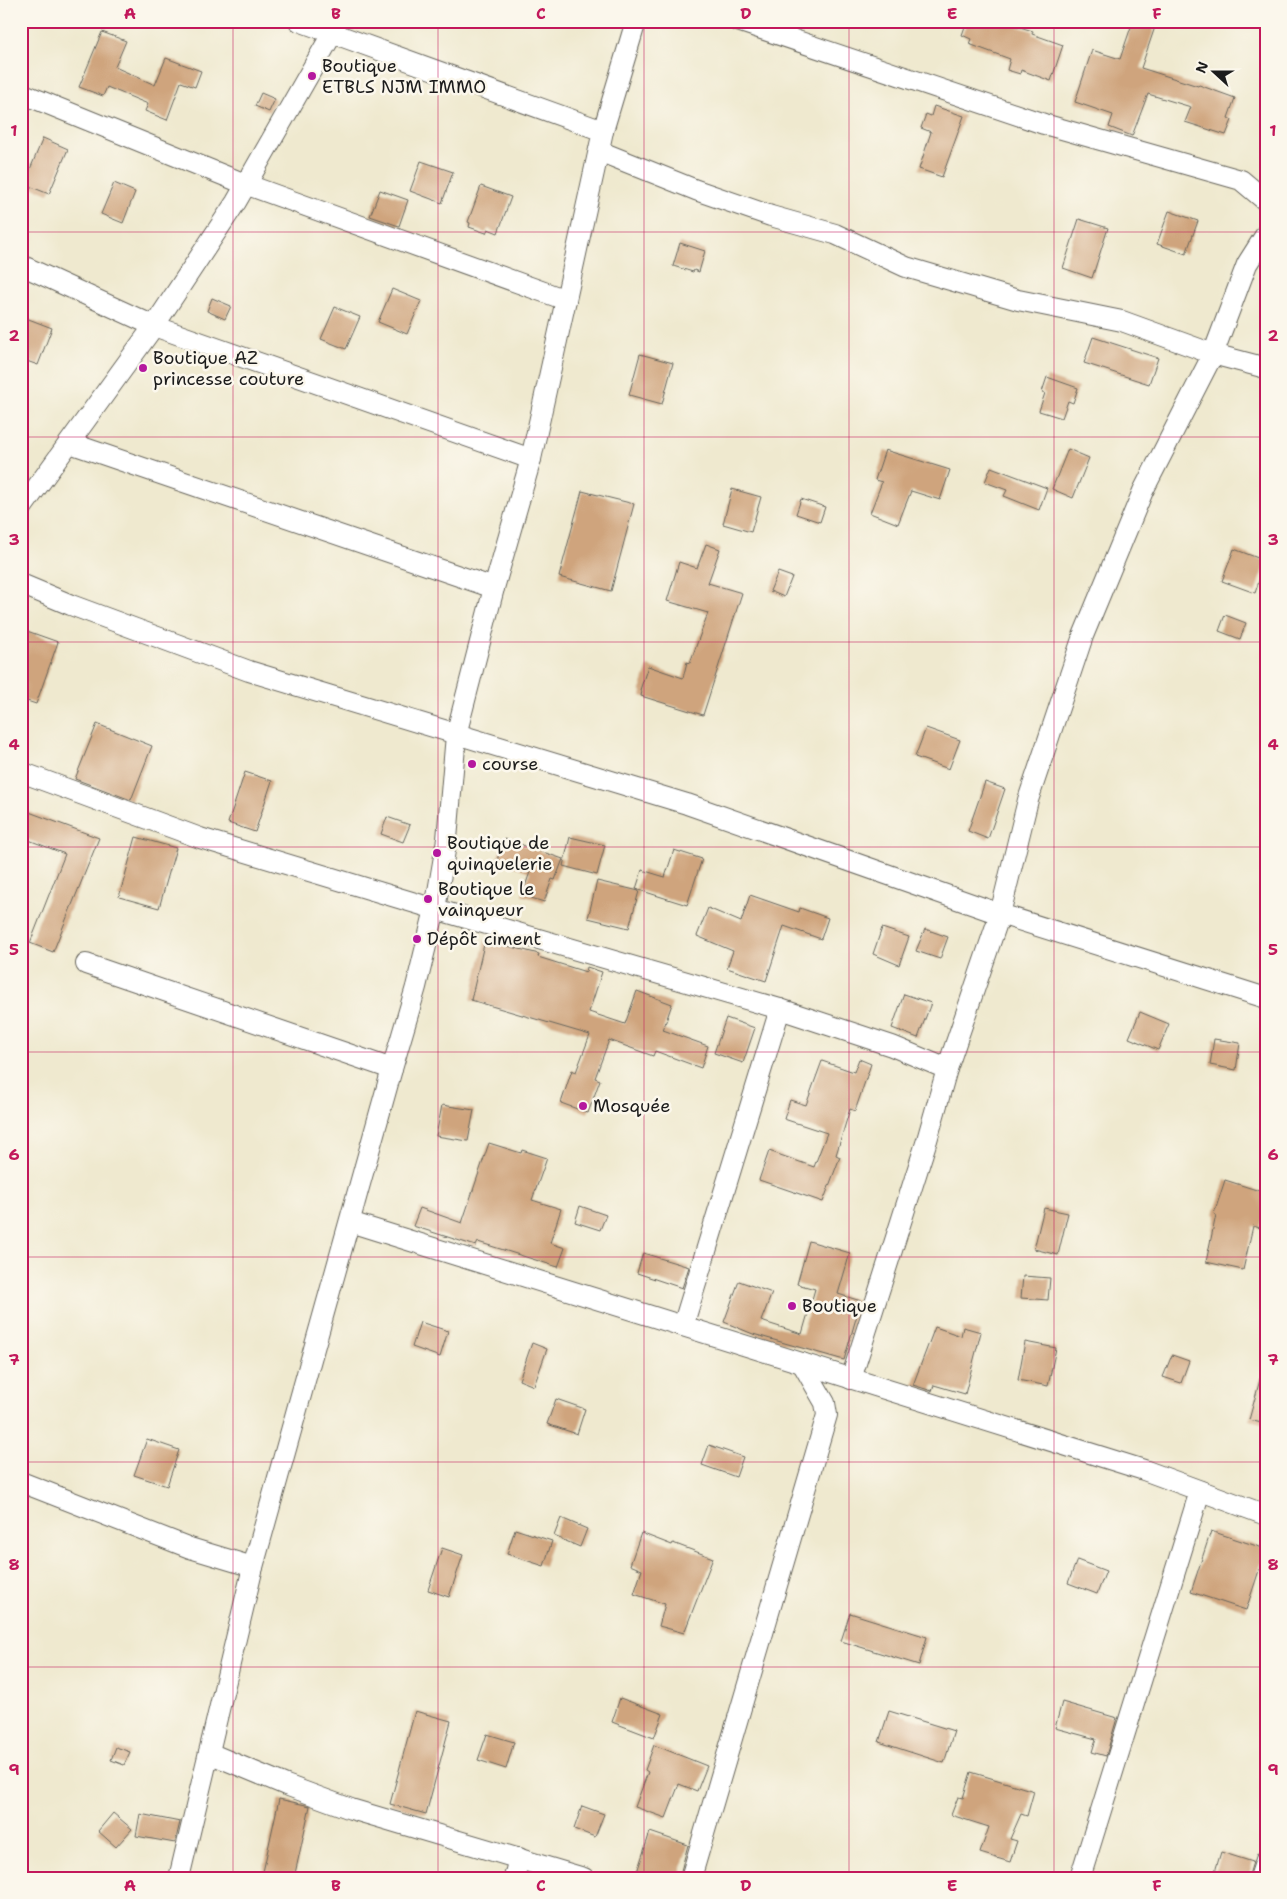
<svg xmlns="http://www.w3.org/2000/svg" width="1287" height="1899" font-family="'Shantell Sans',sans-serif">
<rect width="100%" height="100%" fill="#fbf7ec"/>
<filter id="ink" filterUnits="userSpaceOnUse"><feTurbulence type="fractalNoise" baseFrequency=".02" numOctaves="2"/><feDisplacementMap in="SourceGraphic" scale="10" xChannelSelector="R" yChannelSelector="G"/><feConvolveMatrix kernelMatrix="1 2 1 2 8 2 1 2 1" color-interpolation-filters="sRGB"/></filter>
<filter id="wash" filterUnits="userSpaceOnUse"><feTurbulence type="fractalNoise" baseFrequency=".0096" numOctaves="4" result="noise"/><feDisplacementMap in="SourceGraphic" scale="20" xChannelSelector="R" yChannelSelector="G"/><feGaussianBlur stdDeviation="1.12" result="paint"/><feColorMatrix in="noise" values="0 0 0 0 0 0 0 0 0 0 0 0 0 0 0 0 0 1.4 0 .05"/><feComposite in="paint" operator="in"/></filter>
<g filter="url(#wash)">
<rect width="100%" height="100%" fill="#efe9cf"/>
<g id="blocks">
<!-- building -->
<g fill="#cfa47d">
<polygon points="967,21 1014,21 1013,25 1033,31 1032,34 1063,45 1051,81 1021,70 1020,74 1007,70 1010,59 969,44 971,39 962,35"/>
<polygon points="1133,21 1157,21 1141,68 1198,86 1199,85 1235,98 1228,118 1232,120 1226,135 1185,122 1191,107 1148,94 1132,136 1109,127 1113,115 1075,102 1092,50 1120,59"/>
<polygon points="102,32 126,41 115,67 155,85 166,58 201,71 195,87 181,82 167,120 145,111 148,104 107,87 103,96 79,87"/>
<polygon points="261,93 275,99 269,112 255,106"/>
<polygon points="934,106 964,116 942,177 919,169 931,132 921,128 926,114 931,116"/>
<polygon points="43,138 68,149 49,194 24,184"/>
<polygon points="421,161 453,172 442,203 410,191"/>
<polygon points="114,183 135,192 123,223 101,214"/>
<polygon points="481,186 511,197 498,233 488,229 486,233 469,227 470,223 468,222"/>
<polygon points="380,190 408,200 399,226 370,216"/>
<polygon points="1169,211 1198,221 1186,254 1157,244"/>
<polygon points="1079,219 1108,228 1092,278 1063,268"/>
<polygon points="680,243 705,251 699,272 694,270 693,272 673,266"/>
<polygon points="392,289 421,301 407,334 378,322"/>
<polygon points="212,298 231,306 225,319 207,311"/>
<polygon points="335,307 360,317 346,349 321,339"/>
<polygon points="26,318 52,328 38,365 21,359 21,331"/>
<polygon points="1093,337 1158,358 1149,384 1084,363"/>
<polygon points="640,354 673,363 662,404 629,395"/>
<polygon points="1047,377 1078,388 1073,403 1068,401 1062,418 1039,411 1045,393 1042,392"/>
<polygon points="1068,449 1089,458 1073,498 1052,489"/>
<polygon points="885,450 950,470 940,500 911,491 898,524 870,513 882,482 875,480"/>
<polygon points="991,467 1047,488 1039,510 1004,496 1007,490 985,482"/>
<polygon points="732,489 761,497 751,532 723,524"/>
<polygon points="582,491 634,504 611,591 559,577"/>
<polygon points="801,499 825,507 820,522 796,514"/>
<polygon points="706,544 720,549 708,583 742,593 703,715 641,696 642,691 640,690 648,666 683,678 687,662 690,663 708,613 667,601 679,562 697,568"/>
<polygon points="1234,549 1266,561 1255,593 1222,581"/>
<polygon points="778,572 792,577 784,597 770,591"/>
<polygon points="1225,615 1246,623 1240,639 1219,631"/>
<polygon points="27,631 58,642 36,704 21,699 21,647"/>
<polygon points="97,724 152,746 131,800 75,779"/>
<polygon points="926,728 960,740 949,769 915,757"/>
<polygon points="245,772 272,781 255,832 228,823"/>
<polygon points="985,782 1005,789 988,839 968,831"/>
<polygon points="21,809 99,838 53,952 30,943 65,854 21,837"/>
<polygon points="387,817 410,825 403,842 381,834"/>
<polygon points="136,837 176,848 159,908 119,897"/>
<polygon points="570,837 605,845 597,875 563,866"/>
<polygon points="505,839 563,859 555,880 552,879 544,902 522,895 530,872 497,860"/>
<polygon points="674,850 702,859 687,905 636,889 642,870 665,877"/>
<polygon points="597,881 639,891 629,928 588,918"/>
<polygon points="750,895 799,912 800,908 828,918 821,939 784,926 766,981 727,968 733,951 697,936 708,908 741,922"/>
<polygon points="882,928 909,937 899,965 873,954"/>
<polygon points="925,929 948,937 940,959 916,951"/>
<polygon points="485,940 539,954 538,957 586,972 587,967 602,972 589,1012 625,1024 637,991 672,1004 663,1030 708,1046 701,1068 655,1051 653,1056 609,1040 595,1078 600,1080 588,1113 561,1103 572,1070 576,1072 590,1035 471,1000"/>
<polygon points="904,994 931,1003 918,1038 892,1028"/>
<polygon points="1140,1012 1169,1024 1158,1050 1129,1038"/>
<polygon points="726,1018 755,1028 743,1063 714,1053"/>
<polygon points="1214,1039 1240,1043 1236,1070 1210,1065"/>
<polygon points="859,1059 871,1064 855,1111 850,1109 836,1155 840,1157 823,1202 759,1180 769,1151 814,1167 827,1133 784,1119 790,1100 806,1105 822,1061 854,1072"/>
<polygon points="442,1105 474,1110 468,1141 436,1136"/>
<polygon points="489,1143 521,1153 522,1150 547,1158 532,1200 561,1209 550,1243 565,1248 558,1267 478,1242 476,1246 413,1226 420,1208 462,1223"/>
<polygon points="1225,1180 1266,1193 1266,1210 1260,1228 1253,1226 1243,1270 1206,1262 1216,1215 1214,1214"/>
<polygon points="580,1206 606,1215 600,1230 575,1222"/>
<polygon points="1044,1208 1068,1213 1058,1255 1034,1249"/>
<polygon points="809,1241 850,1253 838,1294 861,1301 844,1360 753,1334 724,1322 739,1281 772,1293 761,1321 802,1334 815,1289 797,1284"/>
<polygon points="643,1253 689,1267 682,1288 637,1273"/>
<polygon points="1023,1276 1050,1278 1048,1300 1021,1298"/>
<polygon points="420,1322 448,1331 440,1357 412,1347"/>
<polygon points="935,1327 961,1336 963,1327 981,1332 965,1394 934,1385 932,1391 913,1385"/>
<polygon points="1025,1342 1056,1348 1048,1386 1018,1380"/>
<polygon points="532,1343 547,1349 534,1386 519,1380"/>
<polygon points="1172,1355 1189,1361 1181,1383 1163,1377"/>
<polygon points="1261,1376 1266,1376 1266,1424 1249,1420"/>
<polygon points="556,1399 585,1409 577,1434 547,1424"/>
<polygon points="147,1439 179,1450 167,1486 134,1475"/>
<polygon points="709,1445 743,1457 736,1477 702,1465"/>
<polygon points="561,1518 587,1529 580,1547 554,1536"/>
<polygon points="515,1529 552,1541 544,1566 507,1554"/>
<polygon points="1211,1531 1266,1549 1246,1610 1191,1592"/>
<polygon points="641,1533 672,1545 673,1543 713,1558 684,1633 659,1626 665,1604 634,1594 642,1570 630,1565"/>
<polygon points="442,1548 463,1555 449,1597 428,1590"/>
<polygon points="1077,1560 1106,1571 1097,1594 1068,1583"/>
<polygon points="850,1613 927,1637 919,1665 841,1641"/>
<polygon points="620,1698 663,1714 654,1738 612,1722"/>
<polygon points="1062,1702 1117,1718 1106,1756 1092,1752 1096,1739 1055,1728"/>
<polygon points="415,1711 451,1721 426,1814 390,1804"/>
<polygon points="889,1711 954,1731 944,1763 879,1742"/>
<polygon points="487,1734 514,1742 506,1769 478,1760"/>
<polygon points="654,1745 707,1766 697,1791 679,1784 666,1818 635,1807 648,1772 645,1770"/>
<polygon points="116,1747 130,1752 124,1765 111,1760"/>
<polygon points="971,1772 1034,1791 1027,1816 1021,1814 1010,1839 1017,1841 1010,1862 980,1853 989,1827 951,1815 958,1797 963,1798"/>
<polygon points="279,1799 310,1806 294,1878 263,1872"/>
<polygon points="582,1806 604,1814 595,1837 574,1829"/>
<polygon points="113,1813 132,1829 116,1847 98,1831"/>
<polygon points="140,1814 180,1822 175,1843 136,1836"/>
<polygon points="650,1832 688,1845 679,1878 635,1878"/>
<polygon points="1221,1852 1253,1862 1248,1878 1213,1878"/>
</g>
</g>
</g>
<g filter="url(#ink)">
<use href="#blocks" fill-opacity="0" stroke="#66645b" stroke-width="1"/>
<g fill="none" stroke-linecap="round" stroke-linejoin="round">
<!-- minor casing -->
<g stroke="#66645b" stroke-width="22">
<g id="minor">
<polyline points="299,21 603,131"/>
<polyline points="738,21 1044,124 1241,180 1266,201"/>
<polyline points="21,93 245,184 566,300"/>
<polyline points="599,151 696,190 771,216 835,234 906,267 1018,300 1122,321 1213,354 1266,368"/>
<polyline points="21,265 154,326 531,459"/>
<polyline points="70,443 494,588"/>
<polyline points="21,509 154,326 236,202 332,34 337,21"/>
<polyline points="21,584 71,605 249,671 687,804 1000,914 1266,998"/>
<polyline points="21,772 200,838 435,909 780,1009 892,1046 947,1069"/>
<polyline points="86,964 392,1069"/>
<polyline points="350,1222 1144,1470 1266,1515"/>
<polyline points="683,1326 780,1009"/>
<polyline points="851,1379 927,1140 947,1069 1000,914 1028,800 1083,636 1143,491 1213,354 1247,264 1266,234"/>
<polyline points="21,1482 190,1548 253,1567"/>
<polyline points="209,1753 286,1785 351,1809 584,1878"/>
<polyline points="179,1878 253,1567 392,1069 416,987 435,909 447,839 456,735 494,588 531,459 603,131 636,21"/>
<polyline points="514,1878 519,1858"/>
<polyline points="691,1878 827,1415 825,1403 802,1363"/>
<polyline points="1080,1878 1200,1491"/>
<polyline points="1260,1878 1266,1860"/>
</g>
</g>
<!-- minor -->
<use href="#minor" stroke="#fff" stroke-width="20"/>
</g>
</g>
<!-- grid -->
<path fill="none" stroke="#c2185b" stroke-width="1" stroke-opacity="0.55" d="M233,21V1878M438,21V1878M644,21V1878M849,21V1878M1054,21V1878M21,232H1266M21,437H1266M21,642H1266M21,847H1266M21,1052H1266M21,1257H1266M21,1462H1266M21,1667H1266"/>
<!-- markers -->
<g fill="#b5179e" stroke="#fbf7ec" stroke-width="2">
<circle cx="312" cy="76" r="5"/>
<circle cx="143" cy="368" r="5"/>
<circle cx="472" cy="764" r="5"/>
<circle cx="437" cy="853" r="5"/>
<circle cx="428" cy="899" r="5"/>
<circle cx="417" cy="939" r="5"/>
<circle cx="583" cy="1106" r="5"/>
<circle cx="792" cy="1306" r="5"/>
</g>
<g text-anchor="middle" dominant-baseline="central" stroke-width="5" stroke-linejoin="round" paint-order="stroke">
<!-- poi labels -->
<g font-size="18" fill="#1c1c1c" stroke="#fbf7ec" text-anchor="start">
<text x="322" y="66">Boutique<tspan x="322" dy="21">ETBLS NJM IMMO</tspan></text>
<text x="153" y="358">Boutique AZ<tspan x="153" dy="21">princesse couture</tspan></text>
<text x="482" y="764">course</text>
<text x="447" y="843">Boutique de<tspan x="447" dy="21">quinquelerie</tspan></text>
<text x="438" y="889">Boutique le<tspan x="438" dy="21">vainqueur</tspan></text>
<text x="427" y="939">Dépôt ciment</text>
<text x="593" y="1106">Mosquée</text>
<text x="802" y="1306">Boutique</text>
</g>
</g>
<!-- margin -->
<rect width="1287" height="1899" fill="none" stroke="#fbf7ec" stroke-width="55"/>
<!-- north arrow -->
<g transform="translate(1214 72) rotate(291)" stroke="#fbf7ec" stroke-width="4" paint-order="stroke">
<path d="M0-4L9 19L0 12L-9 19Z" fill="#1c1c1c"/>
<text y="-8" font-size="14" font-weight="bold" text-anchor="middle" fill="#1c1c1c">N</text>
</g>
<rect x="28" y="28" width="1232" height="1844" fill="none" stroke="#c2185b" stroke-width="2"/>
<g font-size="16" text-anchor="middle" font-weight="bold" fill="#c2185b">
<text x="130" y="19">A</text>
<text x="336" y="19">B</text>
<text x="541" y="19">C</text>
<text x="746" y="19">D</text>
<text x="952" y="19">E</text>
<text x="1157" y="19">F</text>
<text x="14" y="136">1</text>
<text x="1273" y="136">1</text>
<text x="14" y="341">2</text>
<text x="1273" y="341">2</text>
<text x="14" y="545">3</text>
<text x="1273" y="545">3</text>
<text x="14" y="750">4</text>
<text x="1273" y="750">4</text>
<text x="14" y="955">5</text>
<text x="1273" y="955">5</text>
<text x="14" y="1160">6</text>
<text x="1273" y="1160">6</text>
<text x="14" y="1365">7</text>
<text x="1273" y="1365">7</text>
<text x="14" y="1570">8</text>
<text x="1273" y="1570">8</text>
<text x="14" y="1775">9</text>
<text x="1273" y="1775">9</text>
<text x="130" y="1891">A</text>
<text x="336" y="1891">B</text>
<text x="541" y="1891">C</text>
<text x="746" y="1891">D</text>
<text x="952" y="1891">E</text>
<text x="1157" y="1891">F</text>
</g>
</svg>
